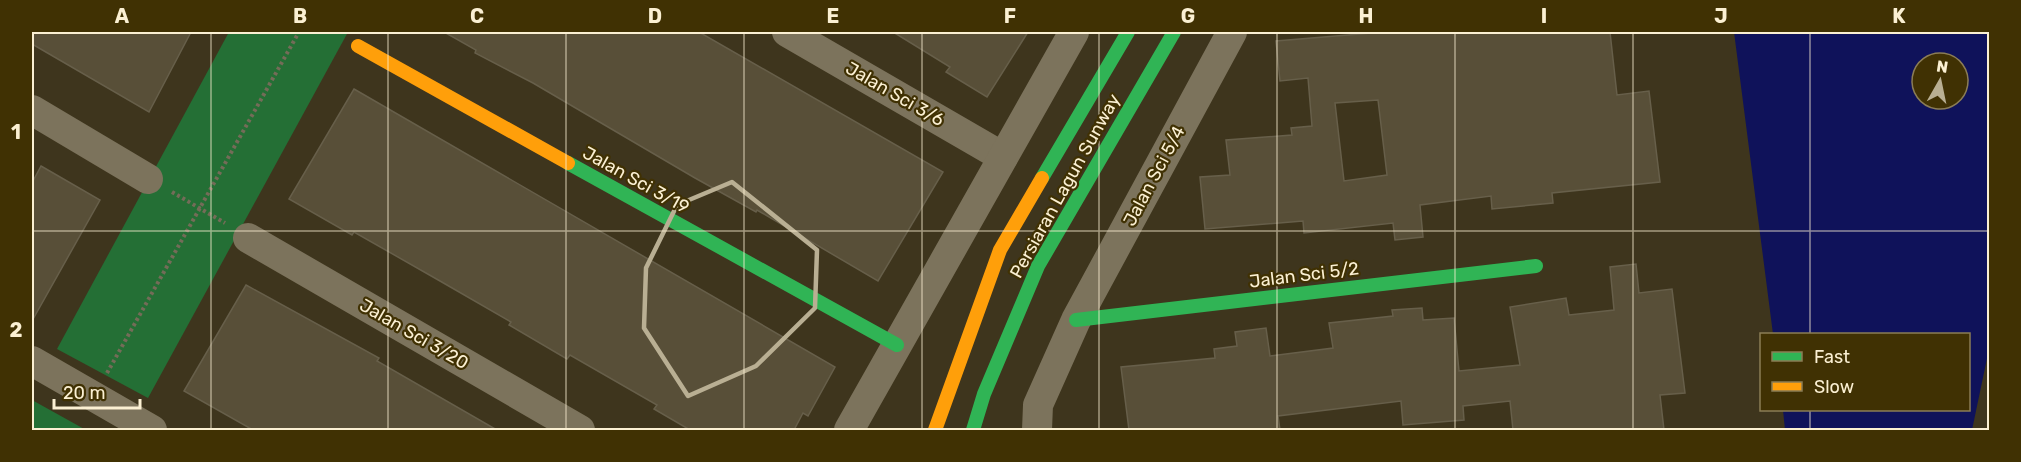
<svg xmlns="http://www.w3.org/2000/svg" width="2021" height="462" font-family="Rubik,sans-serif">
<rect width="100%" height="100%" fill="#3e351d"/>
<!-- green -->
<g fill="#246f35">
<polygon points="229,32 348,32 148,398 57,349"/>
<polygon points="32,400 86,430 32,430"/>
</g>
<!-- water -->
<path fill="#0f125a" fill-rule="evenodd" d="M1734,32H1989L1990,344L1972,430H1785L1783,410H1968V334H1773ZM1922,63H1958V99H1922Z"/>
<!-- building -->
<g fill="#584f38" stroke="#675f4a" stroke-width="1.5" fill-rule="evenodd">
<polygon points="32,32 191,32 149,112 32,44"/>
<polygon points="444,32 699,32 943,172 878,281 757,210 756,212 695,178 533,83 475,53 476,50"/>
<polygon points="893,32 1028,32 987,97 946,72 950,67"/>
<path d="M1384,32H1610L1617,95L1649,91L1660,182L1552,193L1553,203L1492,209L1491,196L1420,205L1423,237L1395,240L1393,223L1304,233L1303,221L1205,229L1200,177L1230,175L1226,140L1292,135L1291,128L1312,126L1308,78L1280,81L1276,41ZM1378,100L1387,175L1344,181L1335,103Z"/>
<polygon points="354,89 835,367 808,416 803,413 794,430 690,430 654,409 657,405 570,355 567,359 509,325 511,322 440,281 354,232 352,235 289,199"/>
<polygon points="41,166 100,200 32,321 32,183"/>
<polygon points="1636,264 1639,293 1672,289 1685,393 1660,395 1664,430 1513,430 1510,401 1463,406 1464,420 1403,425 1401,401 1278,416 1280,430 1129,430 1121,367 1215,358 1214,349 1237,346 1235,332 1266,328 1270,356 1333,348 1329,323 1393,316 1392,310 1422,308 1423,320 1454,318 1459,371 1520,365 1510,307 1566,298 1569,315 1614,310 1610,267"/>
<polygon points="246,285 379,358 377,361 497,430 253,430 184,391"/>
</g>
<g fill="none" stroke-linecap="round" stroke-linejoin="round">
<!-- path -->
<g stroke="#746c58" stroke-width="4" stroke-dasharray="3 3" stroke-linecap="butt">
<polyline points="172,192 225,223"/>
<polyline points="107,373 299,32"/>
</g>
<!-- street -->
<g stroke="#7c735c" stroke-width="30">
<polyline points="787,32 1003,157"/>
<polyline points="32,110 148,179"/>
<polyline points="248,238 580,430"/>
<polyline points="32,361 152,430"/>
<polyline points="849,430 1074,32"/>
<polyline points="1037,430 1038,405 1076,320 1232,32"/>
</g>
<!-- fast -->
<g stroke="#30b455" stroke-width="14">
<polyline points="568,163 897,345"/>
<polyline points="1042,178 1128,32"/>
<polyline points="1076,320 1536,266"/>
<polyline points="973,430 984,394 1038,266 1174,32"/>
</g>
<!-- slow -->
<g stroke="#ff9f0a" stroke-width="14">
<polyline points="358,46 568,163"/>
<polyline points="935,430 1000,250 1042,178"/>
</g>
</g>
<!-- marked area -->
<path fill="none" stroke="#b9af93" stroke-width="4.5" stroke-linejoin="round" d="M732,182L817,250L815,308L756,366L688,396L644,328L646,268L677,205Z"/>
<!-- grid -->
<path fill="none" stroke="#fbf0d3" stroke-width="1.5" stroke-opacity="0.55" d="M211,32V430M388,32V430M566,32V430M744,32V430M922,32V430M1099,32V430M1277,32V430M1455,32V430M1633,32V430M1810,32V334M32,231H1990M1810,410V430"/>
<g text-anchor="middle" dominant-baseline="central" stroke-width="4.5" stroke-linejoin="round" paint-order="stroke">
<!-- street labels -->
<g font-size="18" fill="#fbf0d3" stroke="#403103">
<text transform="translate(895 94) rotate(30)">Jalan Sci 3/6</text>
<text transform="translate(1154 176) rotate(-62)">Jalan Sci 5/4</text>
<text transform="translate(636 180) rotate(29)">Jalan Sci 3/19</text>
<text transform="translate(1065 186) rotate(-61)">Persiaran Lagun Sunway</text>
<text transform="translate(1304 275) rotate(-7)">Jalan Sci 5/2</text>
<text transform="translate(414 334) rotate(30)">Jalan Sci 3/20</text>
</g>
</g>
<!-- border -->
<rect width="2021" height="462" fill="none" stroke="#403103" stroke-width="66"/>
<!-- legend -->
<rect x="1760" y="333" width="210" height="78" fill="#403103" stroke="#8b7d56" stroke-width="1.5"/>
<rect x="1772" y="352" width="30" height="9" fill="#30b455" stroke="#8b7d56" stroke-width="1.5"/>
<text x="1814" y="363" font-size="18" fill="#fbf0d3">Fast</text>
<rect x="1772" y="382" width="30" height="9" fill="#ff9f0a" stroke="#8b7d56" stroke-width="1.5"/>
<text x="1814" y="393" font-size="18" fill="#fbf0d3">Slow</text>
<!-- north arrow -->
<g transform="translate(1940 81) rotate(9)"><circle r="28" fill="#403103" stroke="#8b7d56" stroke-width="1.5"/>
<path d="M0-4.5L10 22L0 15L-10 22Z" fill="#b9af93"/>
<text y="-9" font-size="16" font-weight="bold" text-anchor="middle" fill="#fbf0d3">N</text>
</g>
<!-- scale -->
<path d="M54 399v9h86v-9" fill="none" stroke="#fbf0d3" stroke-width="3"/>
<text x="63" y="399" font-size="18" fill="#fbf0d3" stroke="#403103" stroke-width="4.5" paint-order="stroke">20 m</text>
<rect x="33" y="33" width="1955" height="396" fill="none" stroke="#fbf0d3" stroke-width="2"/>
<g font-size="20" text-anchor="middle" font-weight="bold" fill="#fbf0d3">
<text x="122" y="23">A</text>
<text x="300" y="23">B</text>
<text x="477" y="23">C</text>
<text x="655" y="23">D</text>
<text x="833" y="23">E</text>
<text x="1010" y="23">F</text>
<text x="1188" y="23">G</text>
<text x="1366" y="23">H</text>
<text x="1544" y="23">I</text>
<text x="1721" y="23">J</text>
<text x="1899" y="23">K</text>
<text x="16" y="139">1</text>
<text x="16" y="337">2</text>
</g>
</svg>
